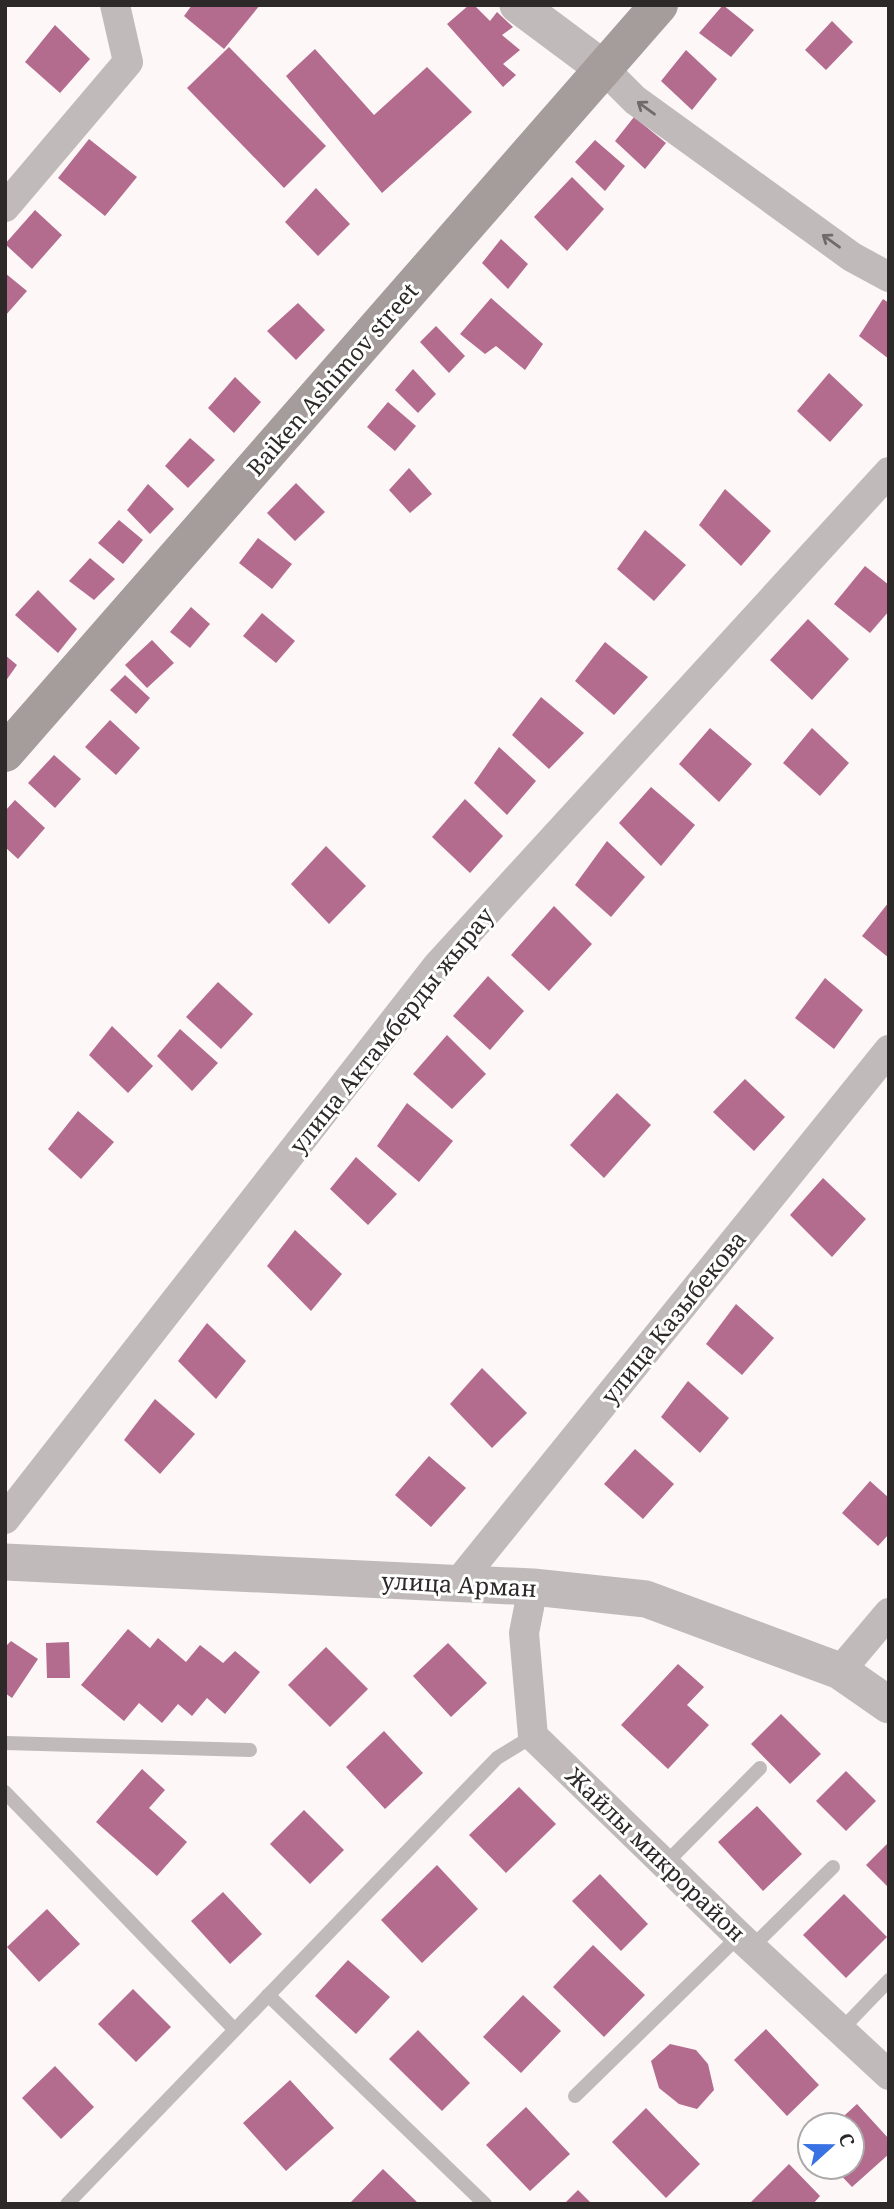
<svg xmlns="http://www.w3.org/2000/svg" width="894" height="2209" font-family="'Noto Serif',serif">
<rect width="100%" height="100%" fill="#fef7f7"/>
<!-- building -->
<g fill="#b36b8e">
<polygon points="192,5 260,5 224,49 184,16"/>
<polygon points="469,5 474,5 490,21 497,12 513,27 502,35 520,50 503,64 516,75 503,87 447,24"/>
<polygon points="723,5 754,30 731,57 699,33"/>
<polygon points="832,21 853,42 826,70 805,50"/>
<polygon points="55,25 90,59 60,93 25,62"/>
<polygon points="229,47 326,146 284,188 187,88"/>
<polygon points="315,49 374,115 427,67 472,112 382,193 286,76"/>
<polygon points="686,50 717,79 692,110 661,81"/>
<polygon points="634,117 666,143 645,169 615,141"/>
<polygon points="89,139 137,177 105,216 58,178"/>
<polygon points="595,140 625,166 605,191 575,162"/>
<polygon points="572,177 604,209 567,251 534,217"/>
<polygon points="316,188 350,224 318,256 285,222"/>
<polygon points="35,210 62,235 32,269 5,244"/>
<polygon points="501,239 528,264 508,289 482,263"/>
<polygon points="5,273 27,291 5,316"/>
<polygon points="491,298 543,344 525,370 496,346 485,354 460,334"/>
<polygon points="883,299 889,303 889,359 859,336"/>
<polygon points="298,303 325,330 296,360 267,331"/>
<polygon points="436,326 465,356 449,373 420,342"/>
<polygon points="413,369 436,394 418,413 395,390"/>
<polygon points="829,373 863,405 830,442 797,411"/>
<polygon points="235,377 261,402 234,433 208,408"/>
<polygon points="388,402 416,426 395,451 367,427"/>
<polygon points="190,438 215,460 188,488 165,466"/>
<polygon points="409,468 432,494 410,513 389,490"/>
<polygon points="296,483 325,512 295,541 267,513"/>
<polygon points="148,484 174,509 150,534 127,510"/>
<polygon points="725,489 771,531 741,566 699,525"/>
<polygon points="119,520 143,540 123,564 98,543"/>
<polygon points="645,530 686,565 654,601 617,569"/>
<polygon points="258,538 292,564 272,589 239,563"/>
<polygon points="90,558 115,579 94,600 69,581"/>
<polygon points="865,566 889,585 889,611 870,633 834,604"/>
<polygon points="38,590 77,629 58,653 15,615"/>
<polygon points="191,607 210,624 190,648 170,632"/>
<polygon points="262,613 295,641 276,663 243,636"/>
<polygon points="808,619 849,659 812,700 770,660"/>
<polygon points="152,640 174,663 147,688 125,665"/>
<polygon points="605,642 648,677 614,715 575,681"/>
<polygon points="5,655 17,665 5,682"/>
<polygon points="125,675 150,698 136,714 110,690"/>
<polygon points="541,697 584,733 549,769 512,735"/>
<polygon points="110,720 140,748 116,775 85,747"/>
<polygon points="710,728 752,764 719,802 679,764"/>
<polygon points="812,728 849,763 820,796 783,763"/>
<polygon points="499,747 536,781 507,815 474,783"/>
<polygon points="54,755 81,779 55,808 28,783"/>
<polygon points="651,787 695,825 661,866 619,823"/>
<polygon points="465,799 503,836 470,873 432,837"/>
<polygon points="15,800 45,828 18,859 5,847 5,811"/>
<polygon points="607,841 645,877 611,917 575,885"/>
<polygon points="326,846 366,886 329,924 291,884"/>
<polygon points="889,902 889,958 862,936"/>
<polygon points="554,906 592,944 549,991 511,955"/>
<polygon points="488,976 524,1011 490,1050 453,1016"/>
<polygon points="825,978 863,1010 834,1049 795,1018"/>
<polygon points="218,982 253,1014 221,1049 186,1017"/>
<polygon points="112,1026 153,1066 128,1093 89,1055"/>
<polygon points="180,1029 218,1063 192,1091 157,1056"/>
<polygon points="447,1035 486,1074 452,1109 413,1074"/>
<polygon points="745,1079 785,1117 754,1151 713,1112"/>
<polygon points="617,1093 651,1125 604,1178 570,1145"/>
<polygon points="407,1103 453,1141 419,1182 377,1146"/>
<polygon points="78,1111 114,1142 81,1179 48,1149"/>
<polygon points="356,1157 397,1194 368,1225 330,1189"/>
<polygon points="823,1178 866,1219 832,1257 790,1215"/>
<polygon points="295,1230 342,1274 311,1311 267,1266"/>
<polygon points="736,1304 774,1338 742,1375 706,1344"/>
<polygon points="207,1323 246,1361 216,1399 178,1361"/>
<polygon points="482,1368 527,1413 492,1448 450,1404"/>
<polygon points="688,1381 729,1418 700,1453 661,1417"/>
<polygon points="155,1399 195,1434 160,1474 124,1440"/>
<polygon points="635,1449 674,1484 643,1519 604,1484"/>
<polygon points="429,1456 466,1488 431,1527 395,1495"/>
<polygon points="870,1481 889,1498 889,1534 878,1546 842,1513"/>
<polygon points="128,1629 150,1648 158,1638 186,1662 200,1645 223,1663 235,1651 260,1672 225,1714 207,1698 192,1716 178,1704 162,1723 139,1703 124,1721 81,1685"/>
<polygon points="11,1641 38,1659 12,1698 5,1693 5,1647"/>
<polygon points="69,1642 70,1678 47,1678 46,1643"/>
<polygon points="448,1643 487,1683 451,1717 413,1676"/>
<polygon points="326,1647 368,1689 330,1727 288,1685"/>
<polygon points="678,1664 704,1687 687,1705 709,1725 668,1769 621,1725"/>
<polygon points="781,1714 821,1754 790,1784 751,1744"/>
<polygon points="384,1731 423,1773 385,1809 346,1767"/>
<polygon points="142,1769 165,1790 149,1808 187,1842 157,1876 96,1822"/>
<polygon points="846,1771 876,1801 846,1831 816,1801"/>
<polygon points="519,1787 556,1824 506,1873 469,1835"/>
<polygon points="757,1806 802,1854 763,1891 718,1842"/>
<polygon points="304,1810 344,1850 310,1884 270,1844"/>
<polygon points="889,1842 889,1888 866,1865"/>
<polygon points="437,1865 478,1909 422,1963 381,1920"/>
<polygon points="600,1874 648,1924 621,1951 572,1901"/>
<polygon points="223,1892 262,1934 230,1964 191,1921"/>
<polygon points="844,1894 887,1937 846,1978 803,1935"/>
<polygon points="47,1909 80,1944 39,1982 7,1947"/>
<polygon points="593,1945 645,1995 604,2037 553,1987"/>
<polygon points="348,1960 390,1997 356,2034 315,1996"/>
<polygon points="133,1989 171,2027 136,2062 98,2024"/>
<polygon points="523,1995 561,2031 521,2073 483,2037"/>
<polygon points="766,2029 819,2085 787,2116 734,2060"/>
<polygon points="418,2030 470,2083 442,2111 389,2059"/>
<polygon points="670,2044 696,2050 708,2064 714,2090 697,2109 679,2104 659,2088 651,2061"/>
<polygon points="55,2066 94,2107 61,2139 22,2098"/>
<polygon points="290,2080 334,2128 286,2171 243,2123"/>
<polygon points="857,2104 889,2139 889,2154 852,2187 833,2167 852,2167 852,2125 834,2125"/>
<polygon points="526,2107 570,2154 530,2191 486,2145"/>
<polygon points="646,2108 700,2164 666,2198 612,2142"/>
<polygon points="789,2164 820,2196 813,2204 749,2204"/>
<polygon points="383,2169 419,2204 349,2204"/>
<polygon points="578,2190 592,2204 564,2204"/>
</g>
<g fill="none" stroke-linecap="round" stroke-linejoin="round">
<!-- service -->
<g stroke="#c0bbba" stroke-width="14">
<polyline points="5,1743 250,1750"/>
<polyline points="5,1792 234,2029"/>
<polyline points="665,1864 760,1768"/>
<polyline points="752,1947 833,1867"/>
<polyline points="268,1995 485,2204"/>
<polyline points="842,2029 889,1980"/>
<polyline points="575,2096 739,1936"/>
<polyline points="67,2204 497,1758 533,1736"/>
</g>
<!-- minor -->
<g stroke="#c0bbba" stroke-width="30">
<polyline points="604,69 635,100 852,257 889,277"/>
<polyline points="5,207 128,62 115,5"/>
<polyline points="5,1519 438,965 889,472"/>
<polyline points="458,1583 889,1050"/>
<polyline points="533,1587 524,1633 533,1736 739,1936 889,2075"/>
<polyline points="840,1671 889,1613"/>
</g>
<!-- tertiary -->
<g stroke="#c0bbba" stroke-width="37">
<polyline points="518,5 604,69"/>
<polyline points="5,1562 533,1587 646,1599 840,1671 889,1705"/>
</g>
<!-- secondary -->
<polyline stroke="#a49d9b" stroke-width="38" points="5,753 659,5"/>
</g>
<!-- one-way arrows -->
<defs><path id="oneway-shaft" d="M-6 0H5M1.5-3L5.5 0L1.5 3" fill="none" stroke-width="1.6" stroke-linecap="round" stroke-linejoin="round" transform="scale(1.75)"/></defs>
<g stroke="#6f6b6a">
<use href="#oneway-shaft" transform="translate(646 108) rotate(-144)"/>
<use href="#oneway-shaft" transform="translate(831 241) rotate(-144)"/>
</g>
<g text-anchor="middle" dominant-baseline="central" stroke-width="6" stroke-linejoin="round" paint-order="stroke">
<!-- street labels -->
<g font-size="23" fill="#2d2929" stroke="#fff">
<text transform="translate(332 379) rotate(-49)">Baiken Ashimov street</text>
<text transform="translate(391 1030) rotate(-51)">улица Актамберды жырау</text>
<text transform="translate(673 1317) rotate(-51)">улица Казыбекова</text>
<text transform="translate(459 1584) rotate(3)">улица Арман</text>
<text transform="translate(656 1854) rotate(44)">Жайлы микрорайон</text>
</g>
</g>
<!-- border -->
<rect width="894" height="2209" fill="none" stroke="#2d2929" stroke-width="14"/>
<!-- north arrow -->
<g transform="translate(831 2146) rotate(69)"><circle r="33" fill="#ffffff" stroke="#aba9a9" stroke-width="2"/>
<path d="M0-5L12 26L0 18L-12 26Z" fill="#3972e2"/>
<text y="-10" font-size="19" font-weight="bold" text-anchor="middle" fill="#2d2929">С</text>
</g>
</svg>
